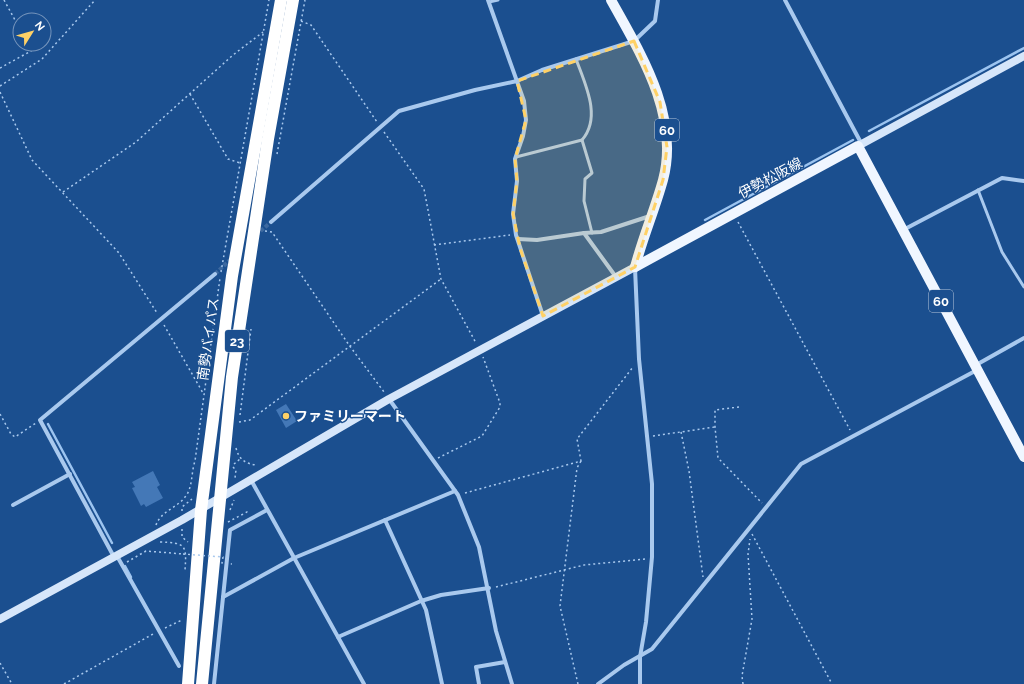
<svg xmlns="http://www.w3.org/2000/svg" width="1024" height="684" font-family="Raleway,'Noto Sans JP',sans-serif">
<rect width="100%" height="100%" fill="#1b4f8f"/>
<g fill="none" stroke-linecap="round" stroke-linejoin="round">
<!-- stream -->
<g stroke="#9cc4f0" stroke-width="2.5">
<polyline points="869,131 1024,48"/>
<polyline points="705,220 853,140"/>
<polyline points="48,424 112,543"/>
<polyline points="125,566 131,577"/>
</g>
</g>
<!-- building -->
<g fill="#4478b7">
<polygon points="286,404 297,421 286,428 276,410"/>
<polygon points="153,471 160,485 157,487 163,498 146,507 144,504 141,506 132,488 135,487 132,482"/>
</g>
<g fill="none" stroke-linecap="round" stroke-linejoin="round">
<!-- street-tunnel -->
<g stroke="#3d69a0" stroke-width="4" stroke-dasharray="4 2" stroke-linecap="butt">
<polyline points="256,235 271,222"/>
<polyline points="215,274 232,258"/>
</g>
<!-- path -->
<g stroke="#a9c9ee" stroke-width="1.5" stroke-dasharray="2 3" stroke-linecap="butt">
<polyline points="4,0 20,29"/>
<polyline points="301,21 311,25 377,122"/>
<polyline points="0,68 31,51 28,44"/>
<polyline points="0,86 42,59 95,0"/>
<polyline points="0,92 32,160 119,253 157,313"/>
<polyline points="190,94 228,159 240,163"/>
<polyline points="384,132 424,189 441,279 476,343"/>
<polyline points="277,154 305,0"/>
<polyline points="63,192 136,142 233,55 263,32"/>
<polyline points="738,222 850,430"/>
<polyline points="265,231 272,232 349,345 384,392"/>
<polyline points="434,245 510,235"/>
<polyline points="221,272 269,0"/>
<polyline points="164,325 203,393"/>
<polyline points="739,407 715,410 715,427 718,458 762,503"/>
<polyline points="0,414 11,434 15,437 36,423"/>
<polyline points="240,415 251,329"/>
<polyline points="239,422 250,420 441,279"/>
<polyline points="681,432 689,471 703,577"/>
<polyline points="653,436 715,427"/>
<path d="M236,448C239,460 246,464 257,465"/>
<polyline points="438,458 482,436 500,407 500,403 483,357"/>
<polyline points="234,464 240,459"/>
<polyline points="233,467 236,470 235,478"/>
<polyline points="465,493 581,461 577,439 633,367"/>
<polyline points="230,510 234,500"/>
<polyline points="182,511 182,507 192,499"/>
<polyline points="228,522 247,512 248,513"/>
<path d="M156,525C161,511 177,508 185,497C193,488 191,472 195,461L220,278"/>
<polyline points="182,529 182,537 188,542"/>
<polyline points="752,534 832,684"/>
<path d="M160,542C185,543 187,544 185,570"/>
<polyline points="127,562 146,551 183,554"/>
<polyline points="496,587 584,565 645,559"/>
<polyline points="165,628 182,620"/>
<polyline points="0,663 12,684"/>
<polyline points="64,684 153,634"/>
<polyline points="578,684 560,606 577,468 581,461"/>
<polyline points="743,684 742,676 752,619 748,554 750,539"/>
</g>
<!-- lane -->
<g stroke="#a9c9ee" stroke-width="3">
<polyline points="489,2 498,0"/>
<polyline points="582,140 592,173 585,179 584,201 592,233"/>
<path d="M516,157L582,140C602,117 585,84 576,59"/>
<polyline points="978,190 1002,252 1024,287"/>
</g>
<!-- street -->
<g stroke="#a9c9ee" stroke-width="4">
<polyline points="488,0 524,101 526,120 523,136 515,159 517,181 513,214 516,235 543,316"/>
<polyline points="785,0 860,141 858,146"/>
<polyline points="271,222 399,111 475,90 517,81 542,70 634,41 655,21 658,0"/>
<polyline points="903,230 1002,178 1024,181"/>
<polyline points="584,233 601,232 650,216"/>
<polyline points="518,239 537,240 584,233 616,277"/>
<polyline points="635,268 639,359 652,484 652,557 646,622 640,657 640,684"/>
<polyline points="976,365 1024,338"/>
<polyline points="389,399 458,495 479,547 496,631 512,684"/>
<polyline points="251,480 364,684"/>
<polyline points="13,505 70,474"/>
<polyline points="385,520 426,610 442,684"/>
<polyline points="117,556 179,666"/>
<polyline points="114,557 40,420 215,274"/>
<polyline points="223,597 294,558 455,491"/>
<polyline points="338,637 421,601 441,595 489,588"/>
<polyline points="214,684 230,530 267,510"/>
<polyline points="479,684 476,667 505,662"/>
<polyline points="598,684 624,665 652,649 801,464 977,370"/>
</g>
<!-- secondary -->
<g stroke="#d6e6fa" stroke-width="8">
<polyline points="858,146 1024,56"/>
<polyline points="0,619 182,520 389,399 635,267"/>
</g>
<!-- primary -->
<g stroke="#f0f6ff" stroke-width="10">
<path d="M611,0C641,54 680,116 663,180C655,209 643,237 635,267"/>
<polyline points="635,267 858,146 1024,457"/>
</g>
<!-- highway -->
<g stroke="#fff" stroke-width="12">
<polyline points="188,684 201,510 232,276 281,0"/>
<polyline points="202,684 232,377 268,139 293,0"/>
</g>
<!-- path-bridge -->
<polyline stroke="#a9c9ee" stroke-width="1.5" stroke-dasharray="2 3" stroke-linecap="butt" points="183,554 223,557 222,563 232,564"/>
</g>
<!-- marked area -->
<path fill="#ffd166" fill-opacity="0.2" stroke="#ffd166" stroke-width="3" stroke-dasharray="8 5" stroke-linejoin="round" d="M634,41L660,102L667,147L663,180L635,267L543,316L520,248L513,214L517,181L515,159L526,120L517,81Z"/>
<!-- markers -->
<circle fill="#ffd166" stroke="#1b4f8f" stroke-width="1.5" cx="286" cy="416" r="4"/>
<g text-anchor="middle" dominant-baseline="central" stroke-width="3" stroke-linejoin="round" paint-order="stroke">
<!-- shield labels -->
<g fill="#1b4f8f" stroke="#bbcadd" stroke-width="1">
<rect x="655" y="119" width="24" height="22" rx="3"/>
<rect x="929" y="290" width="24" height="22" rx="3"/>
<rect x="225" y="330" width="24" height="22" rx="3"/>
</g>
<g font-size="13" font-weight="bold" fill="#fff">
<text x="667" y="130">60</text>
<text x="941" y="301">60</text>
<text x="237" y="341">23</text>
</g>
<!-- street labels -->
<g font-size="14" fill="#fff" stroke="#1b4f8f">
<text transform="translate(770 178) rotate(-28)">伊勢松阪線</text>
<text transform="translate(208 339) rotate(-82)">南勢バイパス</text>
</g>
<!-- poi labels -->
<g font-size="14" font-weight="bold" fill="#fff" stroke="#1b4f8f" text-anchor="start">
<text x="294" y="416">ファミリーマート</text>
</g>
</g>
<!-- north arrow -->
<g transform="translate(32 32) rotate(53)"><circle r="19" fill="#1b4f8f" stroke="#7695bc"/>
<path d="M0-3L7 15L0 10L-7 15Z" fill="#ffd166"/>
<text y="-6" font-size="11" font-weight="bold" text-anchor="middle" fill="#ffffff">N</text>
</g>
</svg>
